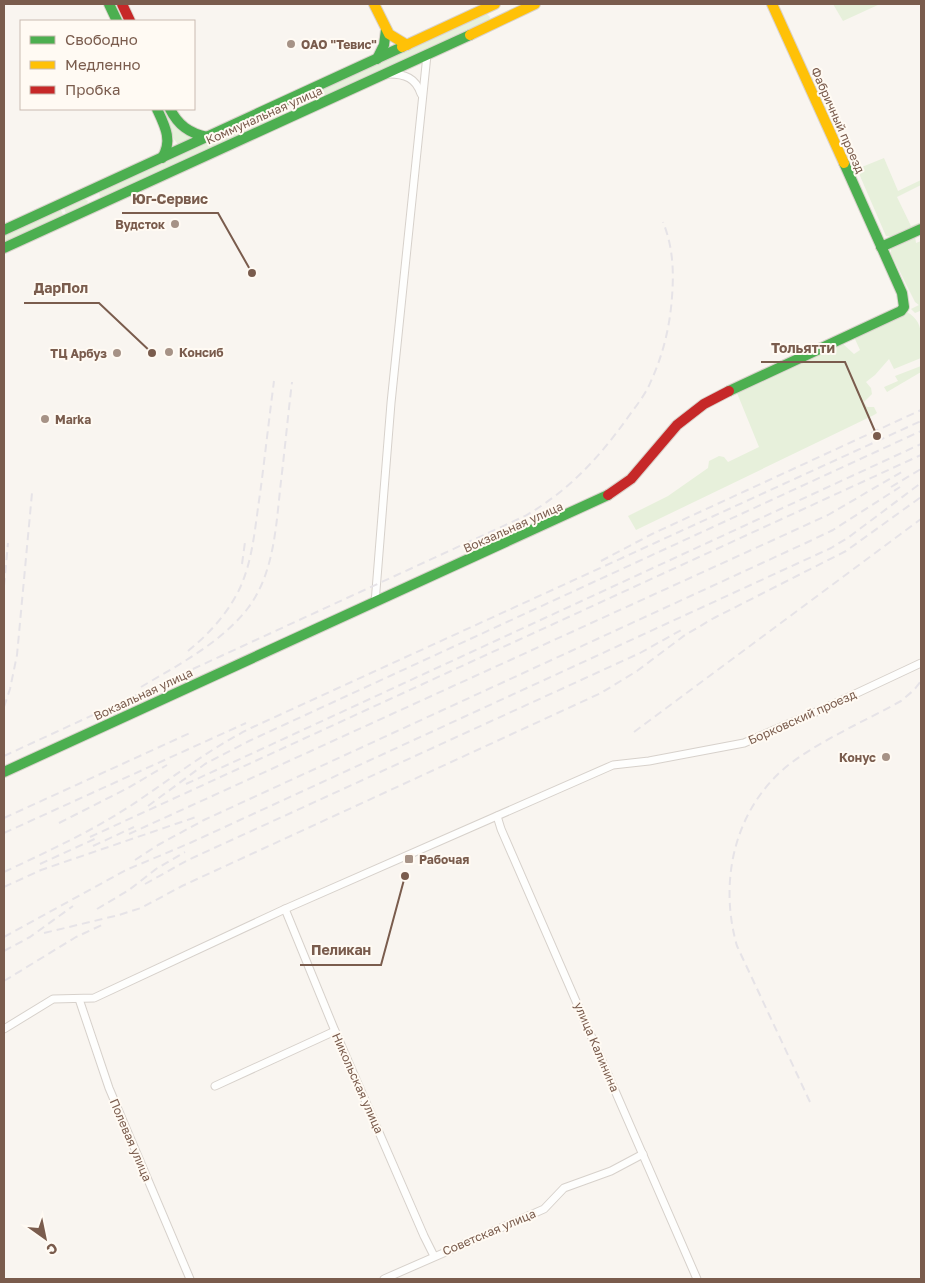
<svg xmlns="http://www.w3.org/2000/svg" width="925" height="1283" font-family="'Golos Text',sans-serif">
<rect width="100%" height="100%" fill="#f9f5f0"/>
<!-- green -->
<g fill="#e7f0db">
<polygon points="833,4 880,4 843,21"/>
<polygon points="485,12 490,17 489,21 301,109 297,106 297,100"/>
<path d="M280,108L284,110V115L102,198C99,197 99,193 100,190Z"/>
<path d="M159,109H164C171,125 179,133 195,139L179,146L171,135Z"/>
<polygon points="884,158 898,191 921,180 921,185 897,197 911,226 921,222 921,225 894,237 886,236 857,169"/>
<polygon points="83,198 88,201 86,206 67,216 63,206"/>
<polygon points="60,208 64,217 4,245 4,233"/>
<polygon points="915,236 916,243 921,241 921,313 920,311 915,313 911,309 919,305 915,302 891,254 891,246"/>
<path d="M907,312C917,318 921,325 921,337L920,338L921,342V358L894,369L889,359L875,375L866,382L871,388L872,394L864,402L867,407H874L877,413L874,415L636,530L628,516L668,496L708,468L709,461L719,456L724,457L728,462L759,447L737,393L842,343L854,354L860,350L854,337Z"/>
<polygon points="921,366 921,372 887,392 884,387 898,381 895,376"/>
</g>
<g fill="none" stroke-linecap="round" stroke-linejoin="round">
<!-- street casing -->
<g stroke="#d7d1cb" stroke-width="9">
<g id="street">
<path d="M389,74C405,74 416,78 421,94"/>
<polyline points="375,603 391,403 427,55"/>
<polyline points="497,816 501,829 697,1279"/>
<polyline points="285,909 335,1031 424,1236 434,1256"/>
<polyline points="79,999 109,1088 190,1279"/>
<polyline points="4,1029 53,999 94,998 285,909 613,765 649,761 744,743 823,709 921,663"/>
<polyline points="215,1086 335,1031"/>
<polyline points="384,1279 544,1209 564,1188 611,1171 643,1154"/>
</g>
</g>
<!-- fast casing -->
<g stroke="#d9d2cb" stroke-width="12">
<g id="fast">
<polyline points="109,4 117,21"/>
<polyline points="377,59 384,45 386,30"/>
<path d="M157,109C165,126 173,141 162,158"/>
<path d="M170,109C178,125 189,133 207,137"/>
<polyline points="4,230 402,47"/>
<polyline points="881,247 921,229"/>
<polyline points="4,248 470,35"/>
<polyline points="729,391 901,311 904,307 902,293 844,163"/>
<polyline points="4,772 608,495"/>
</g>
</g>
<!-- slow casing -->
<g stroke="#d9d2cb" stroke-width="12">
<g id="slow">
<polyline points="374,4 389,34 407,45"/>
<polyline points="772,4 844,163"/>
<polyline points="470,35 535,4"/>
<polyline points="402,47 495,4"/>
</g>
</g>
<!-- jam casing -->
<g stroke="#d9d2cb" stroke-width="12">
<g id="jam">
<polyline points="122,4 130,21"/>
<polyline points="608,495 631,479 677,425 704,404 729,391"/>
</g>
</g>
<!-- street -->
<use href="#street" stroke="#fefefd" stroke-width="7"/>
<!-- fast -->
<use href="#fast" stroke="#4caf50" stroke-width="10"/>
<!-- slow -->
<use href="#slow" stroke="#ffc107" stroke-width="10"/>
<!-- jam -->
<use href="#jam" stroke="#c62828" stroke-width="10"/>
<!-- rail -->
<g stroke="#e6e3e7" stroke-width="2" stroke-dasharray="8 5" stroke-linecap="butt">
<polyline points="891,487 921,469"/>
<polyline points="601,561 652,534 921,410"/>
<polyline points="242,564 245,542"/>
<polyline points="4,586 8,543"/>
<path d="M188,651C209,634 227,614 239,590C253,561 255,526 260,494C265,456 269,419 274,381"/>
<path d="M141,687C178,665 221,643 248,608C275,572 276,524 281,481C285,448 288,415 292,382"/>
<polyline points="4,707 10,689 17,655 32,493"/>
<polyline points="634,732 921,519"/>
<path d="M4,756L525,516C568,491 597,460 626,420C635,407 645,396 651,381C663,355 670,326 672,297C674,271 673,247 663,222"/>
<polyline points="186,784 921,444"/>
<polyline points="148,806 205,764 249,741 921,431"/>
<polyline points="4,818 190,733"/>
<polyline points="59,823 128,788 167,765"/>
<polyline points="4,833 246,723"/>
<polyline points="129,834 828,515 905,470"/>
<polyline points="90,837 921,455"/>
<polyline points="93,846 134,827"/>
<polyline points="135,860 158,845 204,820 810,541 833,530 900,487"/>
<polyline points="40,864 99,837"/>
<path d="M4,872C53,849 101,827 145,796C180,772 213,747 251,728L921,421"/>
<polyline points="145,884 188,860 640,653 683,629"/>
<polyline points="4,887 41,870 199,816"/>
<polyline points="97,909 129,890 156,869 185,852"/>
<polyline points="44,933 119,915 141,908 182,886 601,693 637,671 685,635 714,618 846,551 921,497"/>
<polyline points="4,937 126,870 190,843 831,548 849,537 921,483"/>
<polyline points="4,951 30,937 73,906"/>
<polyline points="4,981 76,937 102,925"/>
<path d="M810,1102L737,946C718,880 735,806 791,763C825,738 865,721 901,701L914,690L921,681"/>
</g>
</g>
<!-- markers -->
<g fill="#a69286" stroke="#fffaf3" stroke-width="2">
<circle cx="291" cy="44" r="5"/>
<circle cx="175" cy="224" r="5"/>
<circle cx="169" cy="352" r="5"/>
<circle cx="117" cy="353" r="5"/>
<circle cx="45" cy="419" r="5"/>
<circle cx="886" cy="757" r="5"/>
<rect x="404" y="854" width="10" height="10" rx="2.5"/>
</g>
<g text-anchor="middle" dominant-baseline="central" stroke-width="4" stroke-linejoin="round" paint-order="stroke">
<!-- poi labels -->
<g font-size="12" font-weight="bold" fill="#7a5c4d" stroke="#fffaf3" text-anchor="start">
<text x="301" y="44">ОАО "Тевис"</text>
<text x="165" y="224" text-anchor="end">Вудсток</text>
<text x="179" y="352">Консиб</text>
<text x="107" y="353" text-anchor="end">ТЦ Арбуз</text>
<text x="55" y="419">Marka</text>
<text x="876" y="757" text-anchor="end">Конус</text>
<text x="419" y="859">Рабочая</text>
</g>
<!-- street labels -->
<g font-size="12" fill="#7a5c4d" stroke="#fffaf3">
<text transform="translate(264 115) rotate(-24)">Коммунальная улица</text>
<text transform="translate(838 120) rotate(66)">Фабричный проезд</text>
<text transform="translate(513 527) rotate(-24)">Вокзальная улица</text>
<text transform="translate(143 694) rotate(-25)">Вокзальная улица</text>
<text transform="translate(802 717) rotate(-24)">Борковский проезд</text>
<text transform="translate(597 1047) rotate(67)">улица Калинина</text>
<text transform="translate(358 1083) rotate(66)">Никольская улица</text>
<text transform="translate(131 1140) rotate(67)">Полевая улица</text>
<text transform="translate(489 1232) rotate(-23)">Советская улица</text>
</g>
</g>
<!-- callouts -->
<path fill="none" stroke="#7a5c4d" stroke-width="2" d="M252 273L218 213H122M152 353L99 303H24M877 436L845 362H761M405 876L381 965H300"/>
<g fill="#7a5c4d" stroke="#fffaf3" stroke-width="2">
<circle cx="252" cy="273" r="5"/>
<circle cx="152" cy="353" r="5"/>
<circle cx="877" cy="436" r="5"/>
<circle cx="405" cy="876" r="5"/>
</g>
<g font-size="14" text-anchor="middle" font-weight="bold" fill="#7a5c4d" stroke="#fffaf3" stroke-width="4" stroke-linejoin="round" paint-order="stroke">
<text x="170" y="204">Юг-Сервис</text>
<text x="61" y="293">ДарПол</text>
<text x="803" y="353">Тольятти</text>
<text x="341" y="955">Пеликан</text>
</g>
<!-- border -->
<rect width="925" height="1283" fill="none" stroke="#7a5c4d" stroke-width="10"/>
<!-- legend -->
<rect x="20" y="20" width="175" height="90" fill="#fffaf3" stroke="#cabbb1"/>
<rect x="30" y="36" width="25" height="8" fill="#4caf50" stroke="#cabbb1"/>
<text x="65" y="45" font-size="15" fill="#7a5c4d">Свободно</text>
<rect x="30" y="61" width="25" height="8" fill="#ffc107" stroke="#cabbb1"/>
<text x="65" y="70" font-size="15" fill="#7a5c4d">Медленно</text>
<rect x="30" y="86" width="25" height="8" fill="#c62828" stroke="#cabbb1"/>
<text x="65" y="95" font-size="15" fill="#7a5c4d">Пробка</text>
<!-- north arrow -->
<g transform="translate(45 1238) rotate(147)" stroke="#fffaf3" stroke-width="4" paint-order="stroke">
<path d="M0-4L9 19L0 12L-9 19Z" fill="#7a5c4d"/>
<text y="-8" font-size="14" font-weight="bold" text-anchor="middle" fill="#7a5c4d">С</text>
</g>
</svg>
